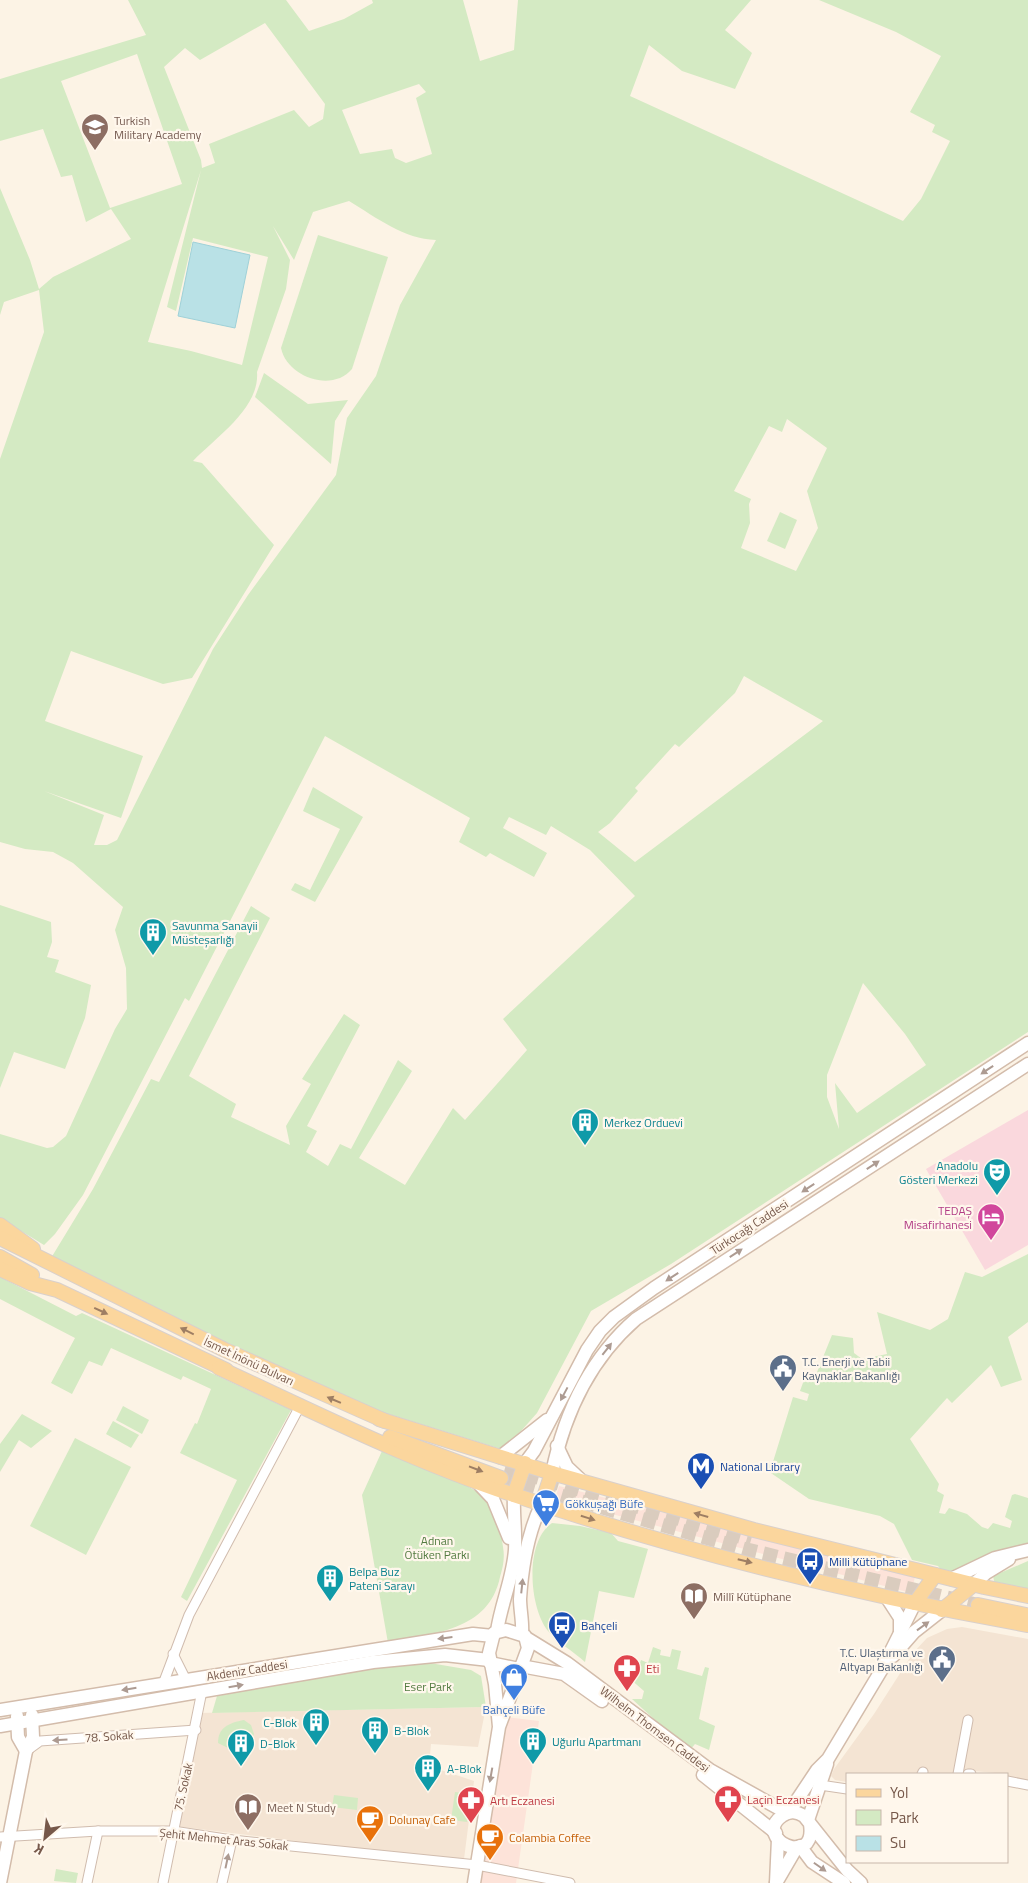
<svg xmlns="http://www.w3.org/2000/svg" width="1028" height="1883" font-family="'Titillium Web',sans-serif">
<rect width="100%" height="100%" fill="#fcf3e5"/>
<!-- residential -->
<g fill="#f4e4d3">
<polygon points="962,1627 1028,1639 1028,1782 1007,1778 1007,1774 973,1771 959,1774 847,1774 847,1782 835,1780 831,1776 834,1769 874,1714 913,1653 927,1638 947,1629"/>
<polygon points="486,1707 478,1747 431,1744 429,1766 474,1781 464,1859 442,1859 175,1826 199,1713"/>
</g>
<!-- commercial -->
<g fill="#fde3d9">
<polygon points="559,1486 915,1577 911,1593 555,1499"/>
<polygon points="507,1717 539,1721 516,1883 475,1883"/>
</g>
<!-- medical -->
<polygon fill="#fad8dd" points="1028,1110 1028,1245 985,1270 926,1169"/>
<!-- green -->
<g fill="#d4eac3" fill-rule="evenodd">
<path d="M128,0H286L309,31L344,19L373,3L372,0H463L480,61L514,50L518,0H751L725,30L752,53L735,89L682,71L649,45L630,96L903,221L921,199L950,141L932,132L935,125L910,112L941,56L896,32L819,0H1028V1032L671,1264L591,1311L537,1413L521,1431L501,1449L350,1402L48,1263L93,1189L151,1079L159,1082L251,906L270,918L189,1076L236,1104L231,1117L290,1145L286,1126L311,1084L302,1079L344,1014L360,1025L307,1126L317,1131L306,1152L328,1166L340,1144L351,1149L398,1060L412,1071L359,1158L405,1185L453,1108L465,1120L527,1050L503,1019L635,896L590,850L551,826L546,835L509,817L503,828L547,853L534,877L490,853L486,857L459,842L470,818L325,736L189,1001L185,998L83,1195L55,1234L44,1245L0,1218V1134L47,1148L53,1147L66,1136L115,1029L127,1009L126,968L115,930L123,907L73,863L53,852L25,849L0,842V459L44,332L39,290L4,302L0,315V188L30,260L39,289L53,277L131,239L111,209L86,222L72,175L61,177L43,129L0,141V79L146,35ZM265,23L325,104L323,119L309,127L294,110L209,144L215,163L202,168L201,160L164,67L185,48L200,60ZM137,54L182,184L110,208L61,81ZM419,84L426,92L416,98L432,154L406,163L395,158L392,149L360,154L342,110ZM201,170L167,307L176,311L193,238L268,257L242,365L191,351L148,342ZM349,201C377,218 404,239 436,240L400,305L376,376L347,418L336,475L248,595L213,649L117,840L107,845H94L104,815L44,791L121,818L143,756L45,721L71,651L163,684L192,678L274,545L202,463L193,461C216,437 260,408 257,372L286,289L290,260L273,226L294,260L313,212ZM787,419L827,448L807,491L818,528L796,571L741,548L750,523L749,504L751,499L734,491L769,426L782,432ZM744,676L823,721L635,862L598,832L610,823L638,791L635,788L675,744L679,747L735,693ZM863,983L905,1034L926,1065L857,1113L835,1083L839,1129L827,1097V1075Z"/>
<path d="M318,235L388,257L352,369C332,393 287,377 281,348Z"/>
<polygon points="264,373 308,404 348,400 335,421 331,464 255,397"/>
<polygon points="780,512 797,520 785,549 767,541"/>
<polygon points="313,787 363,817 315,902 291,890 295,883 310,890 340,829 303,811"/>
<polygon points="0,905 51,922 52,942 47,957 59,960 55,972 91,985 85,1018 65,1069 14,1052 0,1088"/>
<polygon points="1028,1254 1028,1322 1008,1337 1022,1380 1001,1387 991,1365 952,1403 947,1398 910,1439 939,1484 937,1491 944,1495 939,1513 945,1514 949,1508 967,1514 982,1527 988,1529 993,1523 1010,1528 1012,1521 1005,1517 1012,1495 1015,1494 1028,1498 1028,1552 954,1571 942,1571 938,1566 912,1560 894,1524 880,1516 809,1499 765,1469 767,1464 772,1465 793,1397 807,1401 809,1394 800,1391 804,1380 813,1382 832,1335 853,1338 854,1353 862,1359 887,1354 877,1312 930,1330 948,1319 965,1272 982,1277"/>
<polygon points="0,1277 76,1316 82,1313 291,1410 187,1601 181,1597 237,1480 180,1453 195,1423 197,1424 211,1389 183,1376 181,1380 111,1348 102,1366 89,1361 72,1394 51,1383 75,1338 0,1299"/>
<polygon points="123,1406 149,1420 142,1434 116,1420"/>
<polygon points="22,1414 52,1431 31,1448 19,1440 0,1472 0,1444"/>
<polygon points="113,1421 139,1435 131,1448 106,1434"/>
<polygon points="75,1438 131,1467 86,1555 30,1526"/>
<path d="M382,1451C408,1461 474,1482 491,1504C500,1515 501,1534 503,1547C505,1558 503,1567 500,1577C489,1631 433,1633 388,1643L362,1495Z"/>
<path d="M552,1523L580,1526L611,1533L618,1541L648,1549L634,1598L599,1591L585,1662C574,1652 559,1643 549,1632C529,1609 524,1542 552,1523Z"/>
<polygon points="1028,1561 1028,1592 995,1585 993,1576"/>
<polygon points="653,1647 661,1650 660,1655 670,1657 672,1649 681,1651 677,1669 702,1676 705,1667 709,1668 699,1719 715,1726 709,1750 695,1744 689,1751 632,1699 642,1699 644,1691 622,1672 623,1659 640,1663 641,1660 648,1663"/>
<polygon points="430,1663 471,1670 481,1676 486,1707 212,1713 217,1696 342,1672"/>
<path d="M244,1720L251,1725L254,1734L251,1743L228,1748L218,1743C218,1727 229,1723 244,1720Z"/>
<polygon points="455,1792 470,1794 467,1822 451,1820"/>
<polygon points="334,1795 358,1798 357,1810 332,1807"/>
<polygon points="56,1869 78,1873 76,1883 54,1881"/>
</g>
<!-- water -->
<polygon fill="#b9e1e6" stroke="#9fd1d8" points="193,242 250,255 235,328 178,316"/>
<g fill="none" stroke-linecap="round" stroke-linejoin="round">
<!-- primary-tunnel -->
<g stroke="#daccbe" stroke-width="14" stroke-dasharray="14 7" stroke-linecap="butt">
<polyline points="505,1468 751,1540"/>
<polyline points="501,1478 745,1549 978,1605"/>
</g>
<!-- street casing -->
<g stroke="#d0bcae" stroke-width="11">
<g id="street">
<polyline points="173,1654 186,1680"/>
<polyline points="163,1684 189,1615 300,1406"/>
<polyline points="29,1749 40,1741 196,1730"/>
<polyline points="922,1774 923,1772"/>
<polyline points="958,1774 968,1720"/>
<polyline points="968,1774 971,1774"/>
<polyline points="1007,1781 1028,1785"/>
<polyline points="820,1785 847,1789"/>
<polyline points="0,1837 98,1831 173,1831 232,1840 477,1865 570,1883"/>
<polyline points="87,1883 98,1831"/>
<polyline points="163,1883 202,1691"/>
<polyline points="222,1883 232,1840"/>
</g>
</g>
<!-- secondary casing -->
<g stroke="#d3bcab" stroke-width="15">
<g id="secondary">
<polyline points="557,1446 567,1467 583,1482"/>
<polyline points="500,1457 547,1420"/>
<polyline points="525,1463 534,1451 587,1350 600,1331 614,1317 654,1288 1028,1043"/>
<path d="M552,1473C564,1415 590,1359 636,1319L1028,1064"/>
<polyline points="476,1481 493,1499 509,1538"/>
<polyline points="951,1579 995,1558 1028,1550"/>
<polyline points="973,1585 986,1573 1009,1559"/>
<polyline points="887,1598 900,1618 900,1631"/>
<path d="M497,1631C501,1604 513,1578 515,1550C516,1532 513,1513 514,1495"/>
<path d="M522,1634C523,1622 520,1610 520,1599C522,1567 528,1532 542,1503"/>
<polyline points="528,1639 567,1663 710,1770 787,1813"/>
<polyline points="893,1656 914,1632 942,1610"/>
<polyline points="490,1663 519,1669"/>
<polyline points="521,1666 564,1674 602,1701"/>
<polyline points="0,1710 473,1634 493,1636"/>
<polyline points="17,1716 18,1737 26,1751"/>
<polyline points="0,1726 373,1662 445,1655 489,1660"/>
<polyline points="703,1775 776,1833"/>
<polyline points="789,1812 817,1770 828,1759 882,1669 915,1603"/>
<polyline points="808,1820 827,1764"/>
<path d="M810,1824C817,1870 751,1838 782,1816C790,1810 797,1812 804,1816L847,1870L861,1883"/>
<polyline points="800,1846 812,1862 844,1883"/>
<polyline points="0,1883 26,1751 33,1737 32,1715"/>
<polyline points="474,1883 499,1727 528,1648 525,1636 506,1630 494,1633 489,1653 495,1684 499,1727"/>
<polyline points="776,1883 778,1839"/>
<polyline points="776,1883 797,1847"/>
</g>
</g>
<!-- primary casing -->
<g stroke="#d9d0cc" stroke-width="16">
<g id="primary">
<polyline points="0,1225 33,1249"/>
<polyline points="0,1238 225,1350 385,1421"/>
<polyline points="0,1257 32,1275"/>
<polyline points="0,1269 30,1283 57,1290 226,1370"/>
<path d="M219,1368C316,1413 412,1461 514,1495C681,1551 854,1594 1028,1625"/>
<polyline points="379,1419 552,1473 754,1530 984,1587 1028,1596"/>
<polyline points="390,1437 501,1478"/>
<polyline points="514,1495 525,1463"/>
<polyline points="542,1503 552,1473"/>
<polyline points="915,1603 935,1575"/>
<polyline points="978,1605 1026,1615"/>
<polyline points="942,1610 973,1585"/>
</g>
</g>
<!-- street -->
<use href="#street" stroke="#fff" stroke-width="9"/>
<!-- secondary -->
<use href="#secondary" stroke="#fff" stroke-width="12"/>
<!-- primary -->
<use href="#primary" stroke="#fbd69d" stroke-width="14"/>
</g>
<!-- one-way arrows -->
<defs><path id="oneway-solid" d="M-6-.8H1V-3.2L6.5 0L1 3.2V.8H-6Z" transform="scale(1.25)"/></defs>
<g fill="#ad9b92">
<use href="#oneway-solid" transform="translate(987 1070) rotate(146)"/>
<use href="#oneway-solid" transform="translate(873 1165) rotate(-33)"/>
<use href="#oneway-solid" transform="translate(808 1188) rotate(147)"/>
<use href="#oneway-solid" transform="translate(736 1253) rotate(-33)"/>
<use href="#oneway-solid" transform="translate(672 1277) rotate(147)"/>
<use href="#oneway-solid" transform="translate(607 1349) rotate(-52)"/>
<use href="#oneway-solid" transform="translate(564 1394) rotate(118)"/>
<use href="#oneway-solid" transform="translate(522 1586) rotate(-84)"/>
<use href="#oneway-solid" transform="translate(923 1626) rotate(-36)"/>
<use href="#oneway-solid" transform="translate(445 1638) rotate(173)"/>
<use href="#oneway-solid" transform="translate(236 1686) rotate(-10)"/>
<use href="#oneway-solid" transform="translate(129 1689) rotate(171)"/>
<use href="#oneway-solid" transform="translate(60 1740) rotate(176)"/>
<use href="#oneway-solid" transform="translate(491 1775) rotate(100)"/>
<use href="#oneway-solid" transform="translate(227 1861) rotate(-78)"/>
<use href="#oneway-solid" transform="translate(820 1867) rotate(35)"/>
</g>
<g fill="#9e7e63">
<use href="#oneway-solid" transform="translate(101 1311) rotate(25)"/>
<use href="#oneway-solid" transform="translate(187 1331) rotate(-154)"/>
<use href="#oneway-solid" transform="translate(334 1400) rotate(-157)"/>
<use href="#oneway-solid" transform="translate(476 1469) rotate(21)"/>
<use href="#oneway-solid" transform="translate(701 1515) rotate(-164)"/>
<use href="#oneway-solid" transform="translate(588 1518) rotate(17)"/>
<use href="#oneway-solid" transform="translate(745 1561) rotate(14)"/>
</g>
<!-- icons -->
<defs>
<g id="school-pin" transform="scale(1.4375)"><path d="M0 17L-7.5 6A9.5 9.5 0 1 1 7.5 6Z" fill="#8d6e63" stroke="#fff7ec"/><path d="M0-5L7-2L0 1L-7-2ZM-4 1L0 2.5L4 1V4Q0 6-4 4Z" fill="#fff"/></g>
<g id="building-pin" transform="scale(1.4375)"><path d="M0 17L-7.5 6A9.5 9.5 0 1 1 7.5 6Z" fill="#0f9aa8" stroke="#fff7ec"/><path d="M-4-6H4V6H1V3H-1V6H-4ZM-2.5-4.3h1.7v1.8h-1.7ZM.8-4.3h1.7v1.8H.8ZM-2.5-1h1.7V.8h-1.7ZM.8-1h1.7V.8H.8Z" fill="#fff"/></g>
<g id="theatre-pin" transform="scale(1.4375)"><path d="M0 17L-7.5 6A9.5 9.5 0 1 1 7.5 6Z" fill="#0f9aa8" stroke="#fff7ec"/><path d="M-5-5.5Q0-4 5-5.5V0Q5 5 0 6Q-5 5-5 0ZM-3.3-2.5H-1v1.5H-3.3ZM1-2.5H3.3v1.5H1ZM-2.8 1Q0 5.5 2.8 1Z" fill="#fff"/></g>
<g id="hotel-pin" transform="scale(1.4375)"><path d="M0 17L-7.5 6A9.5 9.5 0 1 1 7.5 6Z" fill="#d1479c" stroke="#fff7ec"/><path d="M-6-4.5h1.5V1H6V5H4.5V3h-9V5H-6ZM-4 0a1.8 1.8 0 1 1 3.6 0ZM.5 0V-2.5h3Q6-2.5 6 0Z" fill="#fff"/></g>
<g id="civic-pin" transform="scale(1.4375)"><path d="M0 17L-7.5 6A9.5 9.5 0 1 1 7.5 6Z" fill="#5c6f8a" stroke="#fff7ec"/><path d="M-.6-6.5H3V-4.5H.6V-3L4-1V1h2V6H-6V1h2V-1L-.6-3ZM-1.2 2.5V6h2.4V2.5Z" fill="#fff"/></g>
<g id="metro-pin" transform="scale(1.4375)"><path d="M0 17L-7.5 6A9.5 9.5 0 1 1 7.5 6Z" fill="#1a4fb4" stroke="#fff7ec"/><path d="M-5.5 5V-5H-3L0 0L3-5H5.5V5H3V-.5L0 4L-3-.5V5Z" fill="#fff"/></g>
<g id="supermarket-pin" transform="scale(1.4375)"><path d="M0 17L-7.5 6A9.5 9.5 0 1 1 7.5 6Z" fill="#3f7fe0" stroke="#fff7ec"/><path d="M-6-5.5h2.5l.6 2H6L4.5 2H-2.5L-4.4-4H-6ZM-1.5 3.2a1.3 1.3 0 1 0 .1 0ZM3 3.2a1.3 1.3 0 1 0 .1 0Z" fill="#fff"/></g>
<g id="bus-pin" transform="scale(1.4375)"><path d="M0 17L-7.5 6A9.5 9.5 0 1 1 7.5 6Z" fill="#1a4fb4" stroke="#fff7ec"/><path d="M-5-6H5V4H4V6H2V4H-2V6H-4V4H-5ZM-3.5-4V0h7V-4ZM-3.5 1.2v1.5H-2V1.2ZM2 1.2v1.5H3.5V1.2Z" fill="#fff"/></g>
<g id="library-pin" transform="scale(1.4375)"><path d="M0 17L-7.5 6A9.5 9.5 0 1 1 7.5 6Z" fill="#8d6e63" stroke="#fff7ec"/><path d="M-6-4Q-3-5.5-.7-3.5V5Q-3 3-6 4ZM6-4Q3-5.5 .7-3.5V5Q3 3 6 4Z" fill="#fff"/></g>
<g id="pharmacy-pin" transform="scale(1.4375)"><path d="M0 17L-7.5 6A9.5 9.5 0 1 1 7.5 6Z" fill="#e0444e" stroke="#fff7ec"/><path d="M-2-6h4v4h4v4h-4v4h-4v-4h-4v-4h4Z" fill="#fff"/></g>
<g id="shop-pin" transform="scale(1.4375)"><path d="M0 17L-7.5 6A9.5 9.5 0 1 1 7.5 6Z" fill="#3f7fe0" stroke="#fff7ec"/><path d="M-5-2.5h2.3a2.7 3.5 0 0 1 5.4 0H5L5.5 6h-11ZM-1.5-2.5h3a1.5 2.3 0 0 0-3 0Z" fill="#fff"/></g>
<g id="cafe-pin" transform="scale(1.4375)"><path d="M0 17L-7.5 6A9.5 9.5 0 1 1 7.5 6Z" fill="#e8710a" stroke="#fff7ec"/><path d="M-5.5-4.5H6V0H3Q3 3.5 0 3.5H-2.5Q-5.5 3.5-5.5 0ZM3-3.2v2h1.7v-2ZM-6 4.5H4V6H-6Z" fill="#fff"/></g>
</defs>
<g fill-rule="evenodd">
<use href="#school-pin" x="95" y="127"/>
<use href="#building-pin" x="153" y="932"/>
<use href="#building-pin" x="585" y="1122"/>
<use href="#theatre-pin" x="997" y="1172"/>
<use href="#hotel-pin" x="991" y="1217"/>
<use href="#civic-pin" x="783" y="1368"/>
<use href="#metro-pin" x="701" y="1466"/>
<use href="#supermarket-pin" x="546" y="1503"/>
<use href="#bus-pin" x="810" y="1561"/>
<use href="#building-pin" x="330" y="1578"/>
<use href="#library-pin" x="694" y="1596"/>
<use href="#bus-pin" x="562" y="1625"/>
<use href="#civic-pin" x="942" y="1659"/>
<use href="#pharmacy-pin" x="627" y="1668"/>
<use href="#shop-pin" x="514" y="1677"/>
<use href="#building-pin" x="316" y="1722"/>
<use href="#building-pin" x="375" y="1730"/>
<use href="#building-pin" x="533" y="1741"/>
<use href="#building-pin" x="241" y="1743"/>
<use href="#building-pin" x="428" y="1768"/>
<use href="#pharmacy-pin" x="728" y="1799"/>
<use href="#pharmacy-pin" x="471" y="1800"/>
<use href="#library-pin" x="248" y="1807"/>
<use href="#cafe-pin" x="370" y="1819"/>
<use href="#cafe-pin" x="490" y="1837"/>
</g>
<g text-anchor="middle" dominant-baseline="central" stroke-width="4.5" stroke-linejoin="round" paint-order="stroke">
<!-- education labels -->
<g font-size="12" fill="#785e54" stroke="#fff7ec" text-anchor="start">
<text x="114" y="120">Turkish<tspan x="114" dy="14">Military Academy</tspan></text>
<text x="713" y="1596">Millî Kütüphane</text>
<text x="267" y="1807">Meet N Study</text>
</g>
<!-- culture labels -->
<g font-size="12" fill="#0d838f" stroke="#fff7ec" text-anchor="start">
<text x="172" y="925">Savunma Sanayii<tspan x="172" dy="14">Müsteşarlığı</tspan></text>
<text x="604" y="1122">Merkez Orduevi</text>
<text x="978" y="1165" text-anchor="end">Anadolu<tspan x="978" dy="14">Gösteri Merkezi</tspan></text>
<text x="349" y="1571">Belpa Buz<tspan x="349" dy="14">Pateni Sarayı</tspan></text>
<text x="297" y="1722" text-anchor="end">C-Blok</text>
<text x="394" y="1730">B-Blok</text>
<text x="552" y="1741">Uğurlu Apartmanı</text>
<text x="260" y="1743">D-Blok</text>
<text x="447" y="1768">A-Blok</text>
</g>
<!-- hotel labels -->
<g font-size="12" fill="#b23c85" stroke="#fff7ec" text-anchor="end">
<text x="972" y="1210">TEDAŞ<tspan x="972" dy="14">Misafirhanesi</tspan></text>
</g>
<!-- street labels -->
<g font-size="12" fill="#76584a" stroke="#fff7ec">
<text transform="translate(749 1227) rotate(-33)">Türkocağı Caddesi</text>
<text transform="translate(249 1361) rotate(25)">İsmet İnönü Bulvarı</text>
<text transform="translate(247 1670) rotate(-9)">Akdeniz Caddesi</text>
<text transform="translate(655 1729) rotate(37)">Wilhelm Thomsen Caddesi</text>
<text transform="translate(109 1736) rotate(-4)">78. Sokak</text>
<text transform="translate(183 1787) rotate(-77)">75. Sokak</text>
<text transform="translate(224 1839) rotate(6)">Şehit Mehmet Aras Sokak</text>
</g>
<!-- service labels -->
<g font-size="12" fill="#4e5e75" stroke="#fff7ec" text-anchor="start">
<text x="802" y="1361">T.C. Enerji ve Tabii<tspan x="802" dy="14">Kaynaklar Bakanlığı</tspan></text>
<text x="923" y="1652" text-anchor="end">T.C. Ulaştırma ve<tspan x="923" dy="14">Altyapı Bakanlığı</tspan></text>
</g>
<!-- transit labels -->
<g font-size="12" fill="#164399" stroke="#fff7ec" text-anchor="start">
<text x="720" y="1466">National Library</text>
<text x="829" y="1561">Milli Kütüphane</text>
<text x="581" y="1625">Bahçeli</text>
</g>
<!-- shop labels -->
<g font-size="12" fill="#366cbe" stroke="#fff7ec" text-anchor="start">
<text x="565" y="1503">Gökkuşağı Büfe</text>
<text x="514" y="1709" text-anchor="middle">Bahçeli Büfe</text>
</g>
<!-- park labels -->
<g font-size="12" fill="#547c42" stroke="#fff7ec">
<text x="437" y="1540">Adnan<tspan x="437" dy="14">Ötüken Parkı</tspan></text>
<text x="428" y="1686">Eser Park</text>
</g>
<!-- health labels -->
<g font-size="12" fill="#be3a42" stroke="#fff7ec" text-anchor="start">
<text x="646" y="1668">Eti</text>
<text x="747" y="1799">Laçin Eczanesi</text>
<text x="490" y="1800">Artı Eczanesi</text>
</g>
<!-- food labels -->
<g font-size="12" fill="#c56008" stroke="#fff7ec" text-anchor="start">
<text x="389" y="1819">Dolunay Cafe</text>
<text x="509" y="1837">Colambia Coffee</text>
</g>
</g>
<!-- legend -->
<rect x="846" y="1773" width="162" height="90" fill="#fff7ec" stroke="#c8b7ab"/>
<rect x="856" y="1789" width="25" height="8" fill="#fbd69d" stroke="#c8b7ab"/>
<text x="890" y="1798" font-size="15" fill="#76584a">Yol</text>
<rect x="856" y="1810" width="25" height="15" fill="#d4eac3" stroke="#c8b7ab"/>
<text x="890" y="1823" font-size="15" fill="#76584a">Park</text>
<rect x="856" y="1836" width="25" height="15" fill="#b9e1e6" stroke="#c8b7ab"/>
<text x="890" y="1848" font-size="15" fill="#76584a">Su</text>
<!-- north arrow -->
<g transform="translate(45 1838) rotate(208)" stroke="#fff7ec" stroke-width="4" paint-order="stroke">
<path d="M0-4L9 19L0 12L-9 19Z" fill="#76584a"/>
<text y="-8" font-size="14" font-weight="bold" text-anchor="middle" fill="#76584a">K</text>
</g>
</svg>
